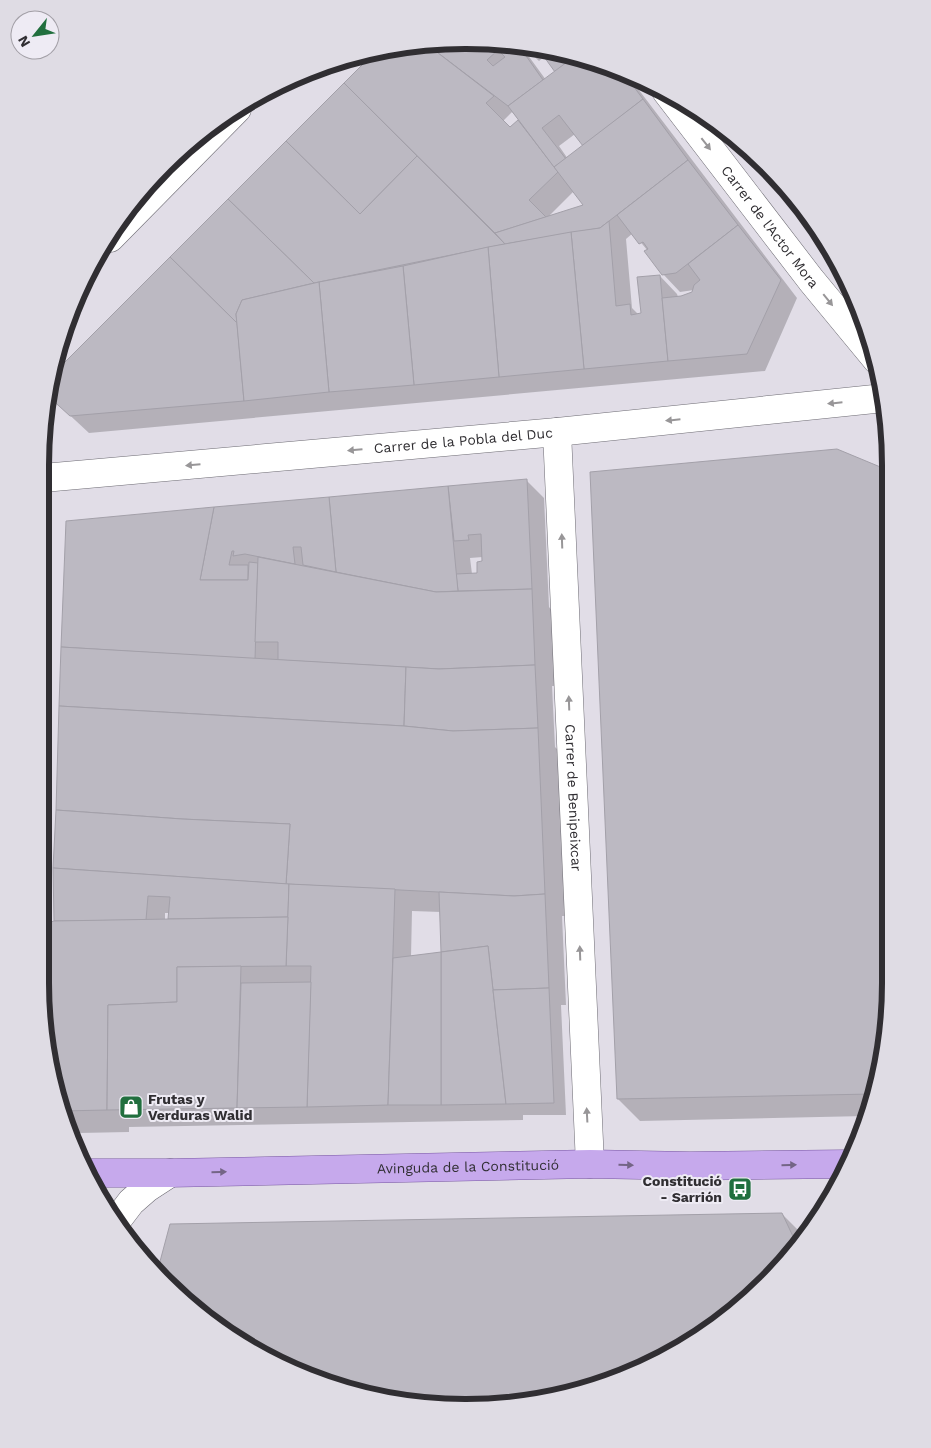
<svg xmlns="http://www.w3.org/2000/svg" width="931" height="1448" font-family="'Work Sans',sans-serif">
<rect width="100%" height="100%" fill="#e1dde7"/>
<!-- shadow -->
<g fill="#0003" fill-rule="evenodd">
<path d="M437,41L521,44L602,62L626,73L797,298L765,371L89,433L48,395L54,374L378,51ZM523,46L539,61L545,56L557,72L546,80L522,47ZM512,112L519,120L510,128L503,121ZM575,134L584,146L568,159L559,146ZM574,191L585,206L546,219ZM633,233L648,251L663,274L680,292L694,290V293L678,297L677,294L660,276L643,315H639L632,308L626,239Z"/>
<polygon points="890,472 887,1038 866,1116 640,1121 618,1099"/>
<path d="M527,481L544,498L549,607L553,612L557,686H552L555,747L559,751L566,916H562L566,1005H561L566,1115H523V1120L129,1127V1132L79,1133L62,1116L56,1078L51,966L54,922L68,522ZM483,557L484,562L478,574H472L470,558ZM412,911L441,912L443,953L411,957ZM165,913H170L169,920H165Z"/>
<polygon points="782,1214 803,1235 786,1263 702,1336 576,1393 438,1407 328,1385 207,1320 159,1270"/>
</g>
<!-- building -->
<g fill="#bcb9c2" stroke="#a3a0a9" fill-rule="evenodd">
<path d="M437,41L517,43L543,80L508,106L425,43ZM498,50L505,57L493,66L487,60Z"/>
<polygon points="425,43 494,96 486,103 510,127 518,120 558,172 529,200 546,217 495,233 344,83 376,51"/>
<polygon points="537,47 575,56 555,72"/>
<polygon points="575,56 602,62 622,71 643,99 583,146 559,115 542,128 566,159 554,167 508,106"/>
<polygon points="344,83 417,156 360,214 286,141"/>
<polygon points="643,99 688,160 600,228 505,244 495,233 583,205 554,167"/>
<polygon points="286,141 360,214 417,156 505,244 314,283 228,199"/>
<polygon points="688,160 738,225 676,273 662,275 644,251 648,249 643,242 639,244 617,215"/>
<polygon points="228,199 314,283 242,300 236,314 237,323 170,257"/>
<polygon points="609,221 616,306 630,304 631,315 641,313 637,277 660,275 668,361 584,369 571,232 600,228"/>
<polygon points="738,225 781,280 747,354 668,361 662,298 681,296 692,292 694,285 700,280 688,264"/>
<polygon points="571,232 584,369 499,377 488,247"/>
<polygon points="488,247 499,377 414,385 403,266"/>
<polygon points="170,257 237,323 244,401 70,416 48,396 55,372"/>
<polygon points="403,266 414,385 329,392 319,282"/>
<polygon points="319,282 329,392 244,401 236,314 242,300"/>
<polygon points="837,449 890,471 887,1038 872,1094 617,1099 590,472"/>
<polygon points="527,479 532,589 458,591 456,574 477,573 477,562 482,561 481,534 468,535 469,540 454,541 448,486"/>
<polygon points="448,486 458,591 436,592 336,572 329,497"/>
<polygon points="329,497 336,572 303,565 301,547 293,547 295,564 245,554 233,556 234,551 232,551 229,565 248,565 248,580 200,580 214,507"/>
<polygon points="214,507 200,580 248,580 249,562 258,563 255,659 61,647 66,521"/>
<polygon points="258,557 436,592 532,589 535,665 439,669 278,660 278,642 255,642"/>
<polygon points="61,647 406,667 404,726 59,706"/>
<polygon points="535,665 538,728 453,731 404,726 406,667 439,669"/>
<polygon points="59,706 404,726 453,731 538,728 545,894 514,896 286,884 290,824 182,819 56,810"/>
<polygon points="56,810 182,819 290,824 286,884 53,868"/>
<polygon points="53,868 289,884 288,917 168,919 170,897 148,896 146,920 54,921"/>
<polygon points="289,884 395,889 388,1105 307,1107 311,966 286,966"/>
<polygon points="439,892 514,896 545,894 549,988 493,990 488,946 441,952"/>
<polygon points="288,917 286,966 177,967 177,1002 108,1005 107,1110 61,1111 54,1066 50,966 51,922 54,921"/>
<polygon points="488,946 506,1104 441,1105 441,952"/>
<polygon points="441,952 441,1105 388,1105 393,958"/>
<polygon points="241,966 237,1108 107,1110 108,1005 177,1002 177,967"/>
<polygon points="311,982 307,1107 237,1108 241,983"/>
<polygon points="549,988 554,1103 506,1104 493,990"/>
<polygon points="782,1213 797,1245 786,1263 702,1336 576,1393 438,1407 328,1385 207,1320 158,1269 170,1224"/>
</g>
<g fill="none" stroke-linecap="round" stroke-linejoin="round">
<!-- minor casing -->
<g stroke="#6d6b73" stroke-width="29">
<g id="minor">
<path id="s1" d="M666,91L811,280L877,360"/>
<polyline points="110,238 237,109"/>
<path id="s2" d="M557,432L590,1164"/>
<path id="s3" d="M43,478L557,432L884,398"/>
<polyline points="115,1223 131,1202 147,1188 170,1173"/>
</g>
</g>
<!-- major casing -->
<g stroke="#7958a2" stroke-width="29">
<g id="major">
<path id="s4" d="M89,1173H170L590,1164L690,1166L847,1164"/>
</g>
</g>
<!-- minor -->
<use href="#minor" stroke="#fff" stroke-width="28"/>
<!-- major -->
<use href="#major" stroke="#c6a9ec" stroke-width="28"/>
<!-- tram -->
<polyline stroke="#69676c" stroke-width="1" points="744,144 849,283"/>
</g>
<!-- one-way arrows -->
<defs><path id="oneway-solid" d="M-6-.8H1V-3.2L6.5 0L1 3.2V.8H-6Z" transform="scale(1.25)"/></defs>
<g fill="#989698">
<use href="#oneway-solid" transform="translate(706 144) rotate(52)"/>
<use href="#oneway-solid" transform="translate(828 300) rotate(51)"/>
<use href="#oneway-solid" transform="translate(835 403) rotate(174)"/>
<use href="#oneway-solid" transform="translate(673 420) rotate(174)"/>
<use href="#oneway-solid" transform="translate(355 450) rotate(175)"/>
<use href="#oneway-solid" transform="translate(193 465) rotate(175)"/>
<use href="#oneway-solid" transform="translate(562 541) rotate(-92)"/>
<use href="#oneway-solid" transform="translate(569 703) rotate(-92)"/>
<use href="#oneway-solid" transform="translate(580 953) rotate(-92)"/>
<use href="#oneway-solid" transform="translate(587 1115) rotate(-93)"/>
</g>
<g fill="#746586">
<use href="#oneway-solid" transform="translate(626 1165) rotate(1)"/>
<use href="#oneway-solid" transform="translate(789 1165) rotate(-1)"/>
<use href="#oneway-solid" transform="translate(219 1172) rotate(-1)"/>
</g>
<!-- icons -->
<defs>
<g id="shop-square" transform="scale(1.25)"><rect x="-9" y="-9" width="18" height="18" rx="4" fill="#216f3e" stroke="#eeebf4"/><path d="M-5-2.5h2.3a2.7 3.5 0 0 1 5.4 0H5L5.5 6h-11ZM-1.5-2.5h3a1.5 2.3 0 0 0-3 0Z" fill="#fff"/></g>
<g id="bus-square" transform="scale(1.25)"><rect x="-9" y="-9" width="18" height="18" rx="4" fill="#216f3e" stroke="#eeebf4"/><path d="M-5-6H5V4H4V6H2V4H-2V6H-4V4H-5ZM-3.5-4V0h7V-4ZM-3.5 1.2v1.5H-2V1.2ZM2 1.2v1.5H3.5V1.2Z" fill="#fff"/></g>
</defs>
<g fill-rule="evenodd">
<use href="#shop-square" x="131" y="1107"/>
<use href="#bus-square" x="740" y="1189"/>
</g>
<g text-anchor="middle" dominant-baseline="central" stroke-width="4" stroke-linejoin="round" paint-order="stroke">
<!-- street labels -->
<g font-size="14" fill="#302e32" stroke="#eeebf4">
<text stroke="none"><textPath href="#s1" startOffset="171">Carrer de l'Actor Mora</textPath></text>
<text stroke="none"><textPath href="#s3" startOffset="422">Carrer de la Pobla del Duc</textPath></text>
<text stroke="none"><textPath href="#s2" startOffset="366">Carrer de Benipeixcar</textPath></text>
<text stroke="none"><textPath href="#s4" startOffset="379">Avinguda de la Constitució</textPath></text>
</g>
<!-- poi labels -->
<g font-size="14" font-weight="bold" fill="#302e32" stroke="#eeebf4" text-anchor="start">
<text x="148" y="1099">Frutas y<tspan x="148" dy="16">Verduras Walid</tspan></text>
<text x="722" y="1181" text-anchor="end">Constitució<tspan x="722" dy="16">- Sarrión</tspan></text>
</g>
</g>
<!-- crop -->
<path d="M0 0H931V1448H0ZM465 49H466A416 416 0 0 1 882 465V983A416 416 0 0 1 466 1399H465A416 416 0 0 1 49 983V465A416 416 0 0 1 465 49Z" fill="#dfdce4" fill-rule="evenodd"/>
<path fill="none" stroke="#302e32" stroke-width="6" d="M465 49H466A416 416 0 0 1 882 465V983A416 416 0 0 1 466 1399H465A416 416 0 0 1 49 983V465A416 416 0 0 1 465 49Z"/>
<!-- north arrow -->
<g transform="translate(35 35) rotate(240)"><circle r="24" fill="#eeebf4" stroke="#a29fa6"/>
<path d="M0-4L9 19L0 12L-9 19Z" fill="#216f3e"/>
<text y="-8" font-size="14" font-weight="bold" text-anchor="middle" fill="#302e32">N</text>
</g>
</svg>
